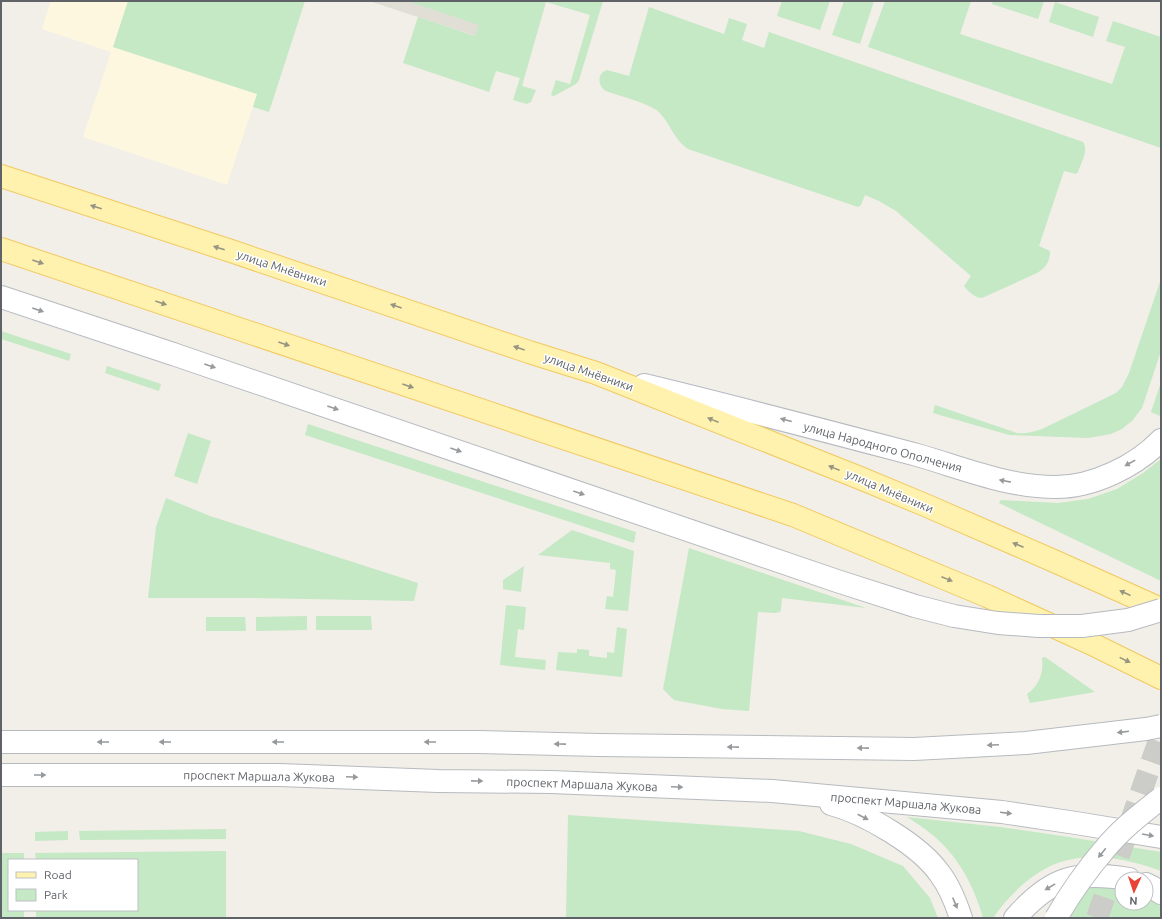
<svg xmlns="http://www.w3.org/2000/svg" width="1162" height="919" font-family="Ubuntu,sans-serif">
<rect width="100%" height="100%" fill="#f1efe8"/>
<!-- commercial -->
<polygon fill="#fef7e0" points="51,1 128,1 113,47 257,94 227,185 83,137 111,52 42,29"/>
<!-- education -->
<polygon fill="#e1ded6" points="369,1 501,1 488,40"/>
<!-- green -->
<g fill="#c5e8c5">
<polygon points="128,1 305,1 269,112 253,107 257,94 113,47"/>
<polygon points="407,1 603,1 579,80 576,84 554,96 551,95 556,80 570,84 590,15 546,2 522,86 536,90 531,102 527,104 513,100 520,78 496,71 489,92 403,63 418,17 475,36 479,25"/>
<polygon points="782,1 830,1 820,30 777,16"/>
<polygon points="844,1 859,2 860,1 874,1 860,44 832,35"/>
<polygon points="885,1 971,1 960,34 1112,84 1125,47 1106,41 1113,21 1161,37 1161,148 868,47"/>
<polygon points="993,1 1044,1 1038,19 992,4"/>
<polygon points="1055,2 1099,17 1093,37 1049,22"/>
<path d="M649,7L724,34L729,18L747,24L742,40L764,48L769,32L1083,142C1089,150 1081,163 1078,172L1076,174L1064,171L1039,246L1050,251C1050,261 1046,268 1037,273L982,298C975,298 969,292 964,286L971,276L896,211L879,201L865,195L861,205L858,207L688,149C674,140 670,123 659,112C649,103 619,96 606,91C597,86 597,73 607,70L629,76Z"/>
<path d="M1161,279V351L1142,408L1132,421L1122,429L1111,434L1088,438L1009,435L933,413L935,405L1017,433C1026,434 1033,432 1042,429L1116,393L1122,387L1129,373Z"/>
<polygon points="1,331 71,354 69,361 1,339"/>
<polygon points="107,366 161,384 159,391 105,373"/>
<polygon points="1161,382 1161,415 1160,416 1151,412"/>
<polygon points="308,424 636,532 634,543 305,435"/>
<polygon points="188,433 211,441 197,484 174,476"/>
<polygon points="1161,459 1161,581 999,503 1001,500 1058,503 1088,499 1117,489 1143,473"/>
<polygon points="166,498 210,516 418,583 414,601 250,598 148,598 156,527"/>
<polygon points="572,530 634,551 628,611 605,609 607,596 613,597 616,570 610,569 610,563 538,555"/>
<polygon points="689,548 866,608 782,598 781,609 780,612 775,613 758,612 749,711 722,709 674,700 663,689"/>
<polygon points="524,566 521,592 503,589 503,580"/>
<polygon points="506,605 526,607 524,630 518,629 515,657 546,660 545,670 500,665"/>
<polygon points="307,616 307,630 256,631 256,617"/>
<polygon points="316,616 371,616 372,630 316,630"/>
<polygon points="206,617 245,617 246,631 206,631"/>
<polygon points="617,627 627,629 622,677 556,670 558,652 577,653 577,649 589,650 589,656 607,658 607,652 614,653"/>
<path d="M1045,657L1095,692L1030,703L1027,694C1039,686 1044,672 1042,658Z"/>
<polygon points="568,815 799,831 851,844 903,866 930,898 938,918 566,918"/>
<path d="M907,817L1000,827L1069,837L1161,852V871C1129,859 1089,851 1055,864C1031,874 1008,896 993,918H983C974,885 957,854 930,833C923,827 915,822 907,817Z"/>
<polygon points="226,829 226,839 80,840 79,831"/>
<polygon points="68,831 68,840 35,841 35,832"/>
<polygon points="226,851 226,918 36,918 36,910 137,910 137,860 36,860 35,853"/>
<polygon points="1,853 24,853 24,860 9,860 9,910 24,910 24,918 1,918"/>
<polygon points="1122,884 1122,903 1146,903 1146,894 1161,907 1161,918 1065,918 1077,888"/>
</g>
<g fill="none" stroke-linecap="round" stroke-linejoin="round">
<!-- secondary-tunnel -->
<polyline stroke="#ccccc8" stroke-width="22" stroke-dasharray="22 11" stroke-linecap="butt" points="1097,918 1161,735"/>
<!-- secondary casing -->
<g stroke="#b6babf" stroke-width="24">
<g id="secondary">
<polyline points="1,297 173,354"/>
<path d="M644,385C736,407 826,431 917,455C963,468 1007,487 1056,487C1093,487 1136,466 1161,440"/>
<polyline points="1,742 478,742 599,745"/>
<polyline points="1,775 280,775 438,781 551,782 772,791 1002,812 1076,823 1161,837"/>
<path d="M831,804C865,813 920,845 940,874C950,887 956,903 961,918"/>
<polyline points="1146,884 1152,887 1161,893"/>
<path d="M1015,918C1052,876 1076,871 1129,879"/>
</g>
</g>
<!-- primary casing -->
<g stroke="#f2c960" stroke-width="24">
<g id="primary">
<polyline points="1,176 231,251 529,352 596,373 860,478 925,505 1054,561 1161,609"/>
<polyline points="1,249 793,515 987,596 1090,643 1161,678"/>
</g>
</g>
<!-- secondary -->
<use href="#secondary" stroke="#fff" stroke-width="22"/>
<!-- primary -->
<use href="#primary" stroke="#fff2af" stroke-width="22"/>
<!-- secondary-bridge casing -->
<g stroke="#b6babf" stroke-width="24" stroke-linecap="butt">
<g id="secondary-bridge">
<polyline points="173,354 837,581 915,606 954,616 998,623 1039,626 1082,626 1128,620 1161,610"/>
<polyline points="599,745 914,749 1026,743 1146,729 1161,726"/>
<path d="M1056,918C1070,894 1086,871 1104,850C1120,830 1141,814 1161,798"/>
</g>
</g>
<!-- secondary-bridge -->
<use href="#secondary-bridge" stroke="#fff" stroke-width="22"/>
</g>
<!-- one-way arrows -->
<defs><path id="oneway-solid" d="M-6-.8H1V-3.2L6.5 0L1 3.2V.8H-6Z"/></defs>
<g fill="#979581">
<use href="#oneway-solid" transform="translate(96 207) rotate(-162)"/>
<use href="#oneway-solid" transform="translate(219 248) rotate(-162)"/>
<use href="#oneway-solid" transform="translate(38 262) rotate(19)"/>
<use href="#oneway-solid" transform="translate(161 303) rotate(19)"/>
<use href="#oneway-solid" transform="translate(396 306) rotate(-161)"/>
<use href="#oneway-solid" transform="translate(284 344) rotate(19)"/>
<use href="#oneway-solid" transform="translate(519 348) rotate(-161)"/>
<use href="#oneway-solid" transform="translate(408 386) rotate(19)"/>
<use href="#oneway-solid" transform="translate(713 420) rotate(-158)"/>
<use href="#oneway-solid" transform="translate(834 468) rotate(-158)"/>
<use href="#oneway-solid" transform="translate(1018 545) rotate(-157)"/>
<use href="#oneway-solid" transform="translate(947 579) rotate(22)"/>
<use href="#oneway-solid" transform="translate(1125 593) rotate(-156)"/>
<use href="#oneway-solid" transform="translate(1125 660) rotate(26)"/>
</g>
<g fill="#979a9d">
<use href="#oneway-solid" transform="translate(38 310) rotate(19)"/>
<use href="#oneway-solid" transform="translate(210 366) rotate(19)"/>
<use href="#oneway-solid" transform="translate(333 408) rotate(19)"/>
<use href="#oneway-solid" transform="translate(786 420) rotate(-165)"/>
<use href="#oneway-solid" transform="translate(456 450) rotate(19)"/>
<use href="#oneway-solid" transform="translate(1130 463) rotate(151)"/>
<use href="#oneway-solid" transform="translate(1005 481) rotate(-169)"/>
<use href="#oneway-solid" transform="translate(579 493) rotate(19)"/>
<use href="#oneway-solid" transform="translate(1123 732) rotate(173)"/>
<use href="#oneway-solid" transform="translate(103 742) rotate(-180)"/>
<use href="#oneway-solid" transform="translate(165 742) rotate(-180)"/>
<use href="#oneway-solid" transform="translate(278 742) rotate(-180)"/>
<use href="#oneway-solid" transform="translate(430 742) rotate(180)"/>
<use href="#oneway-solid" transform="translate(560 744) rotate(-179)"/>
<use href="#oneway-solid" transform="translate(993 745) rotate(177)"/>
<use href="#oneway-solid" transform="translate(733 747) rotate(-179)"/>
<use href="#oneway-solid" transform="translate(863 748) rotate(-179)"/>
<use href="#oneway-solid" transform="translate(40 775)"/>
<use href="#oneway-solid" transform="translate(352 777) rotate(2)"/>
<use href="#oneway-solid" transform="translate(477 781) rotate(1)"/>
<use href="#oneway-solid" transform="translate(677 787) rotate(2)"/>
<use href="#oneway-solid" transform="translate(1006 813) rotate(7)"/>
<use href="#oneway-solid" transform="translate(863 817) rotate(27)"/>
<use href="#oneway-solid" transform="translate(1148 835) rotate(10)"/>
<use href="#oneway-solid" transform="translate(1102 853) rotate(129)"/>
<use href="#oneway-solid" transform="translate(1050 887) rotate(149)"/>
<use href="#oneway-solid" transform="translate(955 903) rotate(67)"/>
</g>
<g text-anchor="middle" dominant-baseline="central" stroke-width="3" stroke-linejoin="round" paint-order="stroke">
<!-- street labels -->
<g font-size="12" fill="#5f6368" stroke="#fff">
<text transform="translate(282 268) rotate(18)">улица Мнёвники</text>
<text transform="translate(589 372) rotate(19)">улица Мнёвники</text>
<text transform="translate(883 447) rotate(15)">улица Народного Ополчения</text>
<text transform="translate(890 491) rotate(23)">улица Мнёвники</text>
<text transform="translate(259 776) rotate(1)">проспект Маршала Жукова</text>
<text transform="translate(582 784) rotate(2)">проспект Маршала Жукова</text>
<text transform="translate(906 803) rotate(5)">проспект Маршала Жукова</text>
</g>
</g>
<!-- border -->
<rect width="1162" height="919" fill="none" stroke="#5f6368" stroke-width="4"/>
<!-- legend -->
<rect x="8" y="859" width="130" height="52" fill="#ffffff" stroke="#bfc1c3"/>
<rect x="16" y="872" width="20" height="6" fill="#fff2af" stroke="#bfc1c3"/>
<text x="44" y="879" font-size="12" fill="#5f6368">Road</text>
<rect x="16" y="889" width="20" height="12" fill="#c5e8c5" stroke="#bfc1c3"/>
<text x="44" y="899" font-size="12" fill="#5f6368">Park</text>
<!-- north arrow -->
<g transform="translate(1134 891) rotate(183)"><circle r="19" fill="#ffffff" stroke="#bfc1c3"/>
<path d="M0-3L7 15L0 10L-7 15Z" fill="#ea4335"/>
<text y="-6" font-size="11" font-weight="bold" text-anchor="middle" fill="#5f6368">N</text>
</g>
</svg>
